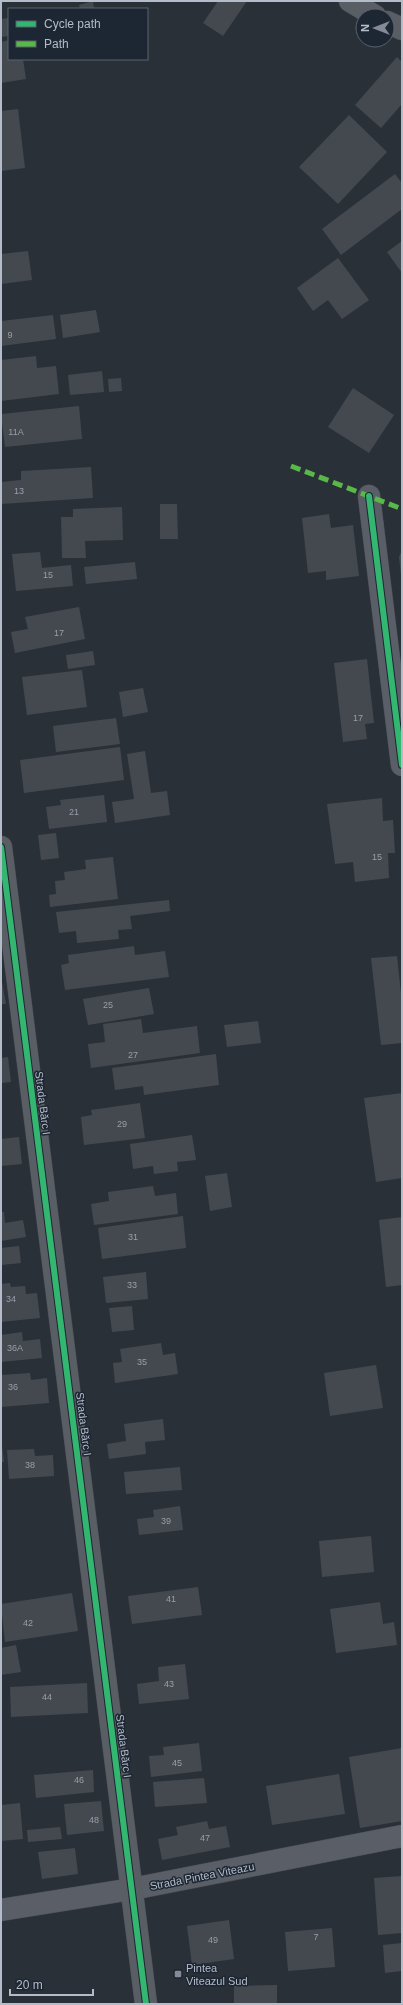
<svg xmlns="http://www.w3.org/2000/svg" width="403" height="2005" font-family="Helvetica,sans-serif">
<rect width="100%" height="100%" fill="#2a3038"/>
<!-- building -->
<g fill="#444950">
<polygon points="93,1 94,9 80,9 79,5"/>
<polygon points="218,1 247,1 223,36 203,23"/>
<polygon points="9,18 9,36 1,37 1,19"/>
<polygon points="9,40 9,59 23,59 26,79 1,83 1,42"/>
<polygon points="397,57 402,62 402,104 381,128 355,105"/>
<polygon points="18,109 25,168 1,171 1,111"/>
<polygon points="349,115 387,152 338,204 299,167"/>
<polygon points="395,174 402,183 402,209 341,255 322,229"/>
<polygon points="402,241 402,273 387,252"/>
<polygon points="28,251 32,280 1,284 1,254"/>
<polygon points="338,258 369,300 342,319 328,300 313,311 297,288"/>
<polygon points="96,310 100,332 63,338 60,315"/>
<polygon points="53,315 56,339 1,346 1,321"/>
<polygon points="36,356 37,368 56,366 59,394 1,401 1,360"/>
<polygon points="102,371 104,392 70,395 68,375"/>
<polygon points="121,378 122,391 109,392 108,379"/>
<polygon points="353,388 394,415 369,453 328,427"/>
<polygon points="79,406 82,439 5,447 1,414"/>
<polygon points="91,467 93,498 1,504 1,482 21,480 21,471"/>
<polygon points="160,504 177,504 178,539 160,539"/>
<polygon points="122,507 123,540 85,541 86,558 62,558 61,517 73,517 73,509"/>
<polygon points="329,514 331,528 353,525 359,576 326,580 326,571 308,573 302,518"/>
<polygon points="402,550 402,574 401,574 399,557"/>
<polygon points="40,552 42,568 71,565 73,586 16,591 12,554"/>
<polygon points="135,562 137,579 86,584 84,567"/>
<polygon points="79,607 85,639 15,653 11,632 28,629 25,617"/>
<polygon points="93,651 95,665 68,669 66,655"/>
<polygon points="367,659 374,723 365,724 367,739 343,742 334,663"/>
<polygon points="82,670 87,707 27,715 22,677"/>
<polygon points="143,688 148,712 123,717 119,692"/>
<polygon points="116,718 120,744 56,752 53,726"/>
<polygon points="120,747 124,780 24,793 20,760"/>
<polygon points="145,751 151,793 167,791 170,815 115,823 112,802 134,799 127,754"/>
<polygon points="104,795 107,822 49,829 46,807 61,805 60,800"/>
<polygon points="382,798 383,821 393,820 395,853 388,853 389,878 355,882 353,862 335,864 327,804"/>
<polygon points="56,833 59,858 41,860 38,835"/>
<polygon points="113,857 118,899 50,907 49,895 56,894 55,881 65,880 64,872 86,869 85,860"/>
<polygon points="169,900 170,911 130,916 132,929 118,930 119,939 77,943 76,931 59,933 56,912"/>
<polygon points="134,946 135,955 165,951 169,977 65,990 61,965 69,963 68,955"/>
<polygon points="397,956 402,1003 402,1043 381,1045 371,958"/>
<polygon points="1,976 6,1004 1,1004"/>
<polygon points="149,988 154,1014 88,1025 83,999"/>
<polygon points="141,1019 143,1033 197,1026 200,1053 91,1068 88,1044 105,1042 103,1024"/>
<polygon points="258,1021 261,1043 227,1047 224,1025"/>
<polygon points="216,1054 219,1085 144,1095 143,1086 115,1090 112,1068"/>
<polygon points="8,1057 11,1082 1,1083 1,1058"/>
<polygon points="402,1093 402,1178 376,1182 364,1098"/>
<polygon points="140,1103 145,1138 84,1145 81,1117 92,1115 91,1110"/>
<polygon points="192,1135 196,1160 177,1162 178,1171 154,1174 153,1166 133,1169 130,1144"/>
<polygon points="19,1137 22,1164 1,1166 1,1139"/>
<polygon points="227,1173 232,1207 210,1211 205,1176"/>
<polygon points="153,1186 155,1196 176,1193 178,1214 94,1225 91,1204 109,1201 108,1192"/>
<polygon points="1,1212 4,1212 5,1223 23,1220 26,1237 1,1241"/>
<polygon points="183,1216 186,1248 102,1259 98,1228"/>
<polygon points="402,1217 402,1285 386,1287 379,1220"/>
<polygon points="19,1246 21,1263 1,1265 1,1248"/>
<polygon points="146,1272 148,1299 106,1303 103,1277"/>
<polygon points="10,1283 11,1287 25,1286 26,1294 37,1293 40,1318 1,1322 1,1284"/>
<polygon points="132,1306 134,1330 112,1332 109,1308"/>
<polygon points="22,1332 23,1341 40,1339 42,1358 1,1362 1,1335"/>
<polygon points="161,1343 163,1355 175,1353 178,1374 115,1383 113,1363 122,1362 120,1349"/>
<polygon points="376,1365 383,1408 330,1416 324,1373"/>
<polygon points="30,1373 31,1380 47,1378 49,1403 1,1407 1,1375"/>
<polygon points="163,1419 165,1440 145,1442 146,1454 109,1459 107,1444 126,1441 124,1424"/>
<polygon points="2,1446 4,1462 1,1462 1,1447"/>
<polygon points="34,1449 35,1456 53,1455 54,1476 9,1479 7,1450"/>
<polygon points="180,1467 182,1490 126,1494 124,1472"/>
<polygon points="180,1506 183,1530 139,1535 137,1519 154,1517 153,1510"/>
<polygon points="371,1536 374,1572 322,1577 319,1541"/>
<polygon points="198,1587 202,1615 132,1624 128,1596"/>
<polygon points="72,1593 78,1631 5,1642 1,1604"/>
<polygon points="380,1602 383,1624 394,1622 397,1645 336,1653 330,1609"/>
<polygon points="16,1645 21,1672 1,1675 1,1648"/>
<polygon points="185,1664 189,1699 139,1704 137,1684 159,1681 158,1667"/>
<polygon points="87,1683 88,1713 11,1717 10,1687"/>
<polygon points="199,1743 202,1771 151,1777 149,1756 164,1755 163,1747"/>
<polygon points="402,1748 402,1821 360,1828 349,1757"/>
<polygon points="93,1770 94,1792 36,1798 34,1775"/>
<polygon points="339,1774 345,1814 272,1825 266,1786"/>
<polygon points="204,1778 207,1803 155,1807 153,1782"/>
<polygon points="101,1801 104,1831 67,1835 64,1804"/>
<polygon points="20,1803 23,1839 1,1841 1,1805"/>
<polygon points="207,1821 209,1829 226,1826 230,1847 162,1860 158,1839 178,1835 176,1827"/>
<polygon points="60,1827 62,1839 28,1842 27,1830"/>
<polygon points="75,1848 78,1874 42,1879 38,1852"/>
<polygon points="402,1876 402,1933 378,1935 374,1878"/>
<polygon points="229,1920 234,1959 192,1965 187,1926"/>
<polygon points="332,1928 335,1967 288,1971 285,1932"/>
<polygon points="402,1943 402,1971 385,1973 383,1945"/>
<polygon points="277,1985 277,2004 234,2004 234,1986"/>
</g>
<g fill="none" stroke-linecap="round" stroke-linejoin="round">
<!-- street casing -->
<g stroke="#484c53" stroke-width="23">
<g id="street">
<polyline points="369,496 402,765"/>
<polyline points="1,1910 132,1889 402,1836"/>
</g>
</g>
<!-- secondary casing -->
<g stroke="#484c53" stroke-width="23">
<g id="secondary">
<polyline points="350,1 375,16"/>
<polyline points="387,22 402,29"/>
<polyline points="1,847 146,2004"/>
</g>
</g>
<!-- street -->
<use href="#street" stroke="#5a5e66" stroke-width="22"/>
<!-- secondary -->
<use href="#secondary" stroke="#595d64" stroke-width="22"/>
<!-- quiet -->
<polyline stroke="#58b947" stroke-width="5" stroke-dasharray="10 5" stroke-linecap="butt" points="291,466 402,509"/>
<!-- cycleway casing -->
<g stroke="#1d2633" stroke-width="8">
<g id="cycleway">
<polyline points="369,496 402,765"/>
<polyline points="1,847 146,2004"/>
</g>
</g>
<!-- cycleway -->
<use href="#cycleway" stroke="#33b770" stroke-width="6"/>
</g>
<!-- markers -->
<rect fill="#848b96" stroke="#1d2633" stroke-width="1.5" x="174" y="1970" width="8" height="8" rx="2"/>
<g text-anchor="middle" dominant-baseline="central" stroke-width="3" stroke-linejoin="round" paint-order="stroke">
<!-- number labels -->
<g font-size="9" fill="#989fab">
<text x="10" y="335">9</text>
<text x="16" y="432">11A</text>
<text x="19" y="491">13</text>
<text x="48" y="575">15</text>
<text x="59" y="633">17</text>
<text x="358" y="718">17</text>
<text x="74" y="812">21</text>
<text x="377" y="857">15</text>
<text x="108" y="1005">25</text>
<text x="133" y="1055">27</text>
<text x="122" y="1124">29</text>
<text x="133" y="1237">31</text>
<text x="132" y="1285">33</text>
<text x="11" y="1299">34</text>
<text x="15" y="1348">36A</text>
<text x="142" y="1362">35</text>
<text x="13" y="1387">36</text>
<text x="30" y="1465">38</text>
<text x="166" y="1521">39</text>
<text x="171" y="1599">41</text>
<text x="28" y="1623">42</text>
<text x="169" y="1684">43</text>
<text x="47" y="1697">44</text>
<text x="177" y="1763">45</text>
<text x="79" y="1780">46</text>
<text x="94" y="1820">48</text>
<text x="205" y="1838">47</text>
<text x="316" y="1937">7</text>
<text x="213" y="1940">49</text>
</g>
<!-- street labels -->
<g font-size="11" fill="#b4bcc9" stroke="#1d2633">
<text transform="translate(43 1103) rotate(83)">Strada Bărc I</text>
<text transform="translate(84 1424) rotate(83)">Strada Bărc I</text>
<text transform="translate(124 1746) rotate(83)">Strada Bărc I</text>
<text transform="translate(202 1876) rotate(-11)">Strada Pintea Viteazu</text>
</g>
<!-- poi labels -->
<g font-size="11" fill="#b4bcc9" stroke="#1d2633" text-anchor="start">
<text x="186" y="1968">Pintea<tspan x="186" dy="13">Viteazul Sud</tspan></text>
</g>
</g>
<!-- border -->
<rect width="403" height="2005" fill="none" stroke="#b4bcc9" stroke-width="4"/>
<!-- legend -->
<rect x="8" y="8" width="140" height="52" fill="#1d2633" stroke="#59626f"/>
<rect x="16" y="21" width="20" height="6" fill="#33b770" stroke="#59626f"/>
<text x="44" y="28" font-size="12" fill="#b4bcc9">Cycle path</text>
<rect x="16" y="41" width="20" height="6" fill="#58b947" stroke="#59626f"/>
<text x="44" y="48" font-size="12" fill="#b4bcc9">Path</text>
<!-- north arrow -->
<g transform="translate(375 28) rotate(270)"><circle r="19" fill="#1d2633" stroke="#59626f"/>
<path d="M0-3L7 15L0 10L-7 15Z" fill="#848b96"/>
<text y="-6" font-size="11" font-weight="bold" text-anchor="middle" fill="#b4bcc9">N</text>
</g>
<!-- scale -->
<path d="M10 1989v6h83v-6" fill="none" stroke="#b4bcc9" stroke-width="2"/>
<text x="16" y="1989" font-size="12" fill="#b4bcc9" stroke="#1d2633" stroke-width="3" paint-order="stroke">20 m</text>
</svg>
